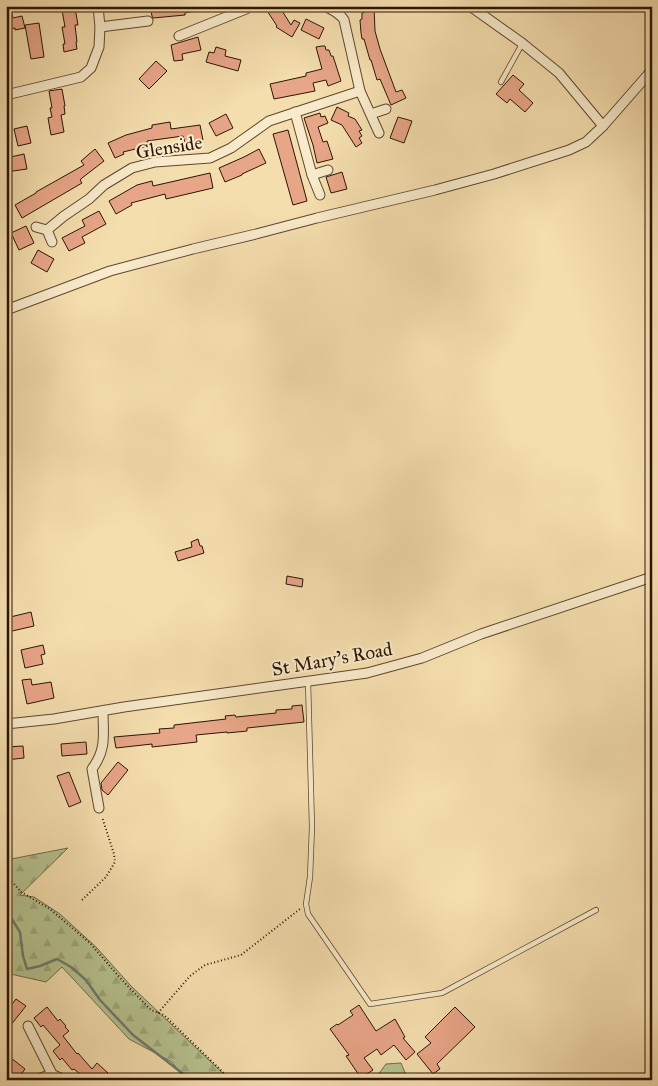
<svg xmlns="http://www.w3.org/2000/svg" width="658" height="1086" font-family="'IM FELL Great Primer',serif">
<defs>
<pattern id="forest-firs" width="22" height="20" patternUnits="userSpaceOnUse" patternTransform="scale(1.25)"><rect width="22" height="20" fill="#b6c28f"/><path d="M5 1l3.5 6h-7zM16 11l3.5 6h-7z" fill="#9da67a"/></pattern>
</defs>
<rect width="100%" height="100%" fill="#f5deae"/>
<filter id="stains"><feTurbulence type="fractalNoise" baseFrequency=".004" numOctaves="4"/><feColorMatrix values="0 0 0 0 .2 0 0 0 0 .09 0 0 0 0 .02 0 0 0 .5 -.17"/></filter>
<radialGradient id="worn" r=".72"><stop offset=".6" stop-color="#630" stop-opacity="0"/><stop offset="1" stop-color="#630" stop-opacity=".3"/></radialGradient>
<!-- forest -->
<polygon fill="url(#forest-firs)" stroke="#716c4a" points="68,848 20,895 34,897 60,914 97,948 131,986 230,1080 185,1080 172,1062 129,1039 62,967 46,982 6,973 6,860"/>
<!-- garden -->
<polygon fill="#b6c28f" stroke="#716c4a" points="401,1063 408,1080 374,1080 386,1064"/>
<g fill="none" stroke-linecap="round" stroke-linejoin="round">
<!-- stream -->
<polyline stroke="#71796d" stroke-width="2.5" points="6,910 20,932 23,956 27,969 40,966 57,959 71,967 86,980 100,1000 133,1035 191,1080"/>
</g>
<!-- building -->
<g fill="#e8a688" stroke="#2c1505">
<polygon points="6,6 10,6 13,18 22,16 25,28 15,30 15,28 6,30"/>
<polygon points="150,6 198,6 199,10 185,13 185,15 153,18 152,16"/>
<polygon points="264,6 279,6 291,25 294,20 300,23 292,37 276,27 277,26"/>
<polygon points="374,7 375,31 380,49 396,92 402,90 406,98 391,105 380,79 377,80 371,60 370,60 364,39 362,39 361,33 360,20 362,19 362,13 365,12 365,8"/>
<polygon points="75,8 78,25 75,25 77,42 76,42 77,49 64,52 63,44 65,44 62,27 65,27 62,10"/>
<polygon points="306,19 324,28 319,39 301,30"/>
<polygon points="39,23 44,57 31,59 25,25"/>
<polygon points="198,37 201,50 182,54 183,60 174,61 171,45"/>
<polygon points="322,46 325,46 326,50 329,50 331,56 333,56 341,81 328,86 326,80 313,83 315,91 274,99 270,84 306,76 306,73 322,69 316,47"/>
<polygon points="216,47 226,50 225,56 241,60 238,71 206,62 209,52 214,53"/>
<polygon points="156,61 167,71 149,89 139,79"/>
<polygon points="513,75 524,84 519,90 533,103 525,112 510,99 507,103 496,94"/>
<polygon points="62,89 65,106 64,106 65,114 61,115 64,132 51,135 48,118 52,117 50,108 52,108 49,91"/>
<polygon points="337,107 349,113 348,116 355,119 362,130 359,131 362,136 359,138 362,143 356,147 342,125 331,120"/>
<polygon points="320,113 321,117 325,116 328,123 318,127 323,142 327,141 333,159 317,163 313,145 304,118"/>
<polygon points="226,114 233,128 216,136 209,123"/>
<polygon points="398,117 412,121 404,143 390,138"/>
<polygon points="170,122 171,129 200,125 203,140 185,143 183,136 147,141 148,146 123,152 124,154 115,158 108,143 126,135 152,128 152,125"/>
<polygon points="27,126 31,143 18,146 14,129"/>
<polygon points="288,130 307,201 293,205 273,134"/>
<polygon points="95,149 104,161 82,178 80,180 82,183 22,218 15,205 36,193 36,192 84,165 81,161"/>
<polygon points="259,149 266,163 242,174 242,175 225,182 219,168 244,157"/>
<polygon points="24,154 27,169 6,172 6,158"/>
<polygon points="342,172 347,189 331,193 326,177"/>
<polygon points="210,173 213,188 166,199 165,194 131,203 132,205 116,214 109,201 137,185 152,181 153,186"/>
<polygon points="99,211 106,224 82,237 85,243 69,251 62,238 85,226 82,220"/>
<polygon points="26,226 34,243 19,250 11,233"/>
<polygon points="38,250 54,259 47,272 31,263"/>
<polygon points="198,539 200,546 202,546 204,553 178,561 175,552 192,547 191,542"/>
<polygon points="287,576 303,579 302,587 286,584"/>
<polygon points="31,612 34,626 8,632 6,618"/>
<polygon points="43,645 45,654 41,655 43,664 25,668 21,650"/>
<polygon points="31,679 32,685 51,682 54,698 27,704 22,680"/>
<polygon points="302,705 304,722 247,728 247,731 227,733 227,732 196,735 197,742 152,747 152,744 116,748 114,737 160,733 159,729 174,728 174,725 226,719 225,716 235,715 236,717 276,713 276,710 292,709 292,706"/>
<polygon points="86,742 87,754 62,756 61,744"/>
<polygon points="23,746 24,758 6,760 6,747"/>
<polygon points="118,762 128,770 108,795 102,790 101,783"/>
<polygon points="69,772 81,802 69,807 57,776"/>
<polygon points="16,999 26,1006 6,1031 6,1012"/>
<polygon points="359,1005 376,1031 395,1019 405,1037 403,1038 415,1052 406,1060 394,1045 381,1055 377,1049 364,1058 373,1070 361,1078 346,1056 349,1055 330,1029 337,1024 338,1025 353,1015 350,1011"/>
<polygon points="47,1007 58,1021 60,1019 66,1026 65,1027 69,1031 63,1036 77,1054 78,1053 92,1069 97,1063 108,1073 106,1075 112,1080 87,1080 74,1069 72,1070 62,1058 60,1060 53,1051 60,1045 43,1025 41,1027 34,1018"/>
<polygon points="455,1007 475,1027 437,1064 440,1069 433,1074 417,1054 431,1043 425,1037"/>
<polygon points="6,1054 25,1069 17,1080 12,1080 6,1075"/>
</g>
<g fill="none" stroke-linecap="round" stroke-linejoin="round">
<!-- service casing -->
<g stroke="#5e472f" stroke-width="6">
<g id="service">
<polyline points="501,82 522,44"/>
<polyline points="308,681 312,827 310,877 306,904 308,914 370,1004 442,993 596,910"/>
</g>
</g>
<!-- minor casing -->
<g stroke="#5e472f" stroke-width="11">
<g id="minor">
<path d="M325,6C332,10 340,13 344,20L360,91L379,133"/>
<polyline points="470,6 522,43 559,73 603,126"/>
<polyline points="100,27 148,21"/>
<polyline points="179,36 246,9 245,6"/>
<polyline points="6,95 81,77 91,68 99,47 100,27 98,6"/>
<polyline points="295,112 312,175 320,195"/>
<polyline points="371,114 386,109"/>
<polyline points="312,175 328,170"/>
<polyline points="36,227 47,230 64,216 89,199 104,185 132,168 155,162 210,158 231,148 269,121 360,91"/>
<polyline points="47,230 52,242"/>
<polyline points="6,310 110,271 193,249 256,234 317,218 435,190 494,174 569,150 586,142 603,126 652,70"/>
<polyline points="6,724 54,719 124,707 367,673 422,658 481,634 652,577"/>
<path d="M99,808L92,769C107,749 103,734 103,711"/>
<polyline points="28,1026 52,1074"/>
<path d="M37,1080C48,1075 52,1071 62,1080"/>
</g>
</g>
<!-- path -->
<g stroke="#2c1505" stroke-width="2" stroke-dasharray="1 2.5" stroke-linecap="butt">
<polyline points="6,878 10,879 21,892 50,909 90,943 121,979 151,1010 164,1015 231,1080"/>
<polyline points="82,900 106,877 115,862 114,854 102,817"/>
<polyline points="158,1013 190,976 205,965 241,955 300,909"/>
</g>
<!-- service -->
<use href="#service" stroke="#f8eaca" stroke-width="4.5"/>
<!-- minor -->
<use href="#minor" stroke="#f8eaca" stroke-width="9"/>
</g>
<g text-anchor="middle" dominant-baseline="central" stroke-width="4" stroke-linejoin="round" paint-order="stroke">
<!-- street labels -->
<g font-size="19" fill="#2c1505" stroke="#f8eaca">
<text transform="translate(169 147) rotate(-9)">Glenside</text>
<text transform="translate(332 659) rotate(-10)">St Mary's Road</text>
</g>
</g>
<!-- margin -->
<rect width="658" height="1086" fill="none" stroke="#f5deae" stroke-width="25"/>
<rect x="8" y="8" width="643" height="1071" fill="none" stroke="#2c1505" stroke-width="2.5"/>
<rect x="12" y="12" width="633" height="1061" fill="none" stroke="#2c1505"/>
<rect width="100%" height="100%" filter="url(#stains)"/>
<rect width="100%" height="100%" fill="url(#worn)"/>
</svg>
